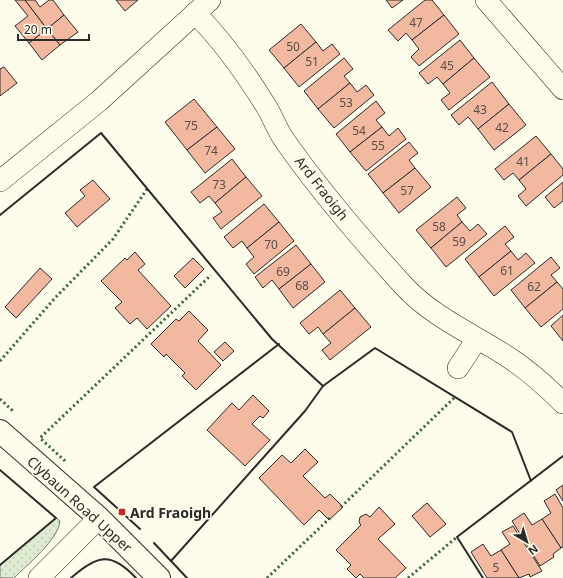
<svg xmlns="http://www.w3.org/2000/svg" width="563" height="578" font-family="'Noto Sans',sans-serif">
<defs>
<pattern id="grass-dots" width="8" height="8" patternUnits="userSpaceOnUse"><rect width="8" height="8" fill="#deebd1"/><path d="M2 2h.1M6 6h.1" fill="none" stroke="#bfcab4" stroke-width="1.8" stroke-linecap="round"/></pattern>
</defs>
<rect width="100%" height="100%" fill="#fdfbea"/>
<!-- grass -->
<path fill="url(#grass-dots)" stroke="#74746e" d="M56,518L60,521C58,540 28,564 14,578H0V565Z"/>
<!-- building -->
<g fill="#f2b8a0" stroke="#2b2b2b">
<polygon points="15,0 25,0 47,29 29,43 15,26 28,16"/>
<polygon points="25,0 35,0 40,7 49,0 53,0 64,15 47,29"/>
<polygon points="116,0 138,0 125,11"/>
<polygon points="386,0 403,0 392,8"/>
<polygon points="425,0 432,0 444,15 412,40 406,33 398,41 388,30"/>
<polygon points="64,15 78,32 60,45 47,29"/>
<polygon points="444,15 459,34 419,66 411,57 419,49 412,40"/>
<polygon points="301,24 316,42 284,68 269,50"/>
<polygon points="47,29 60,45 42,60 29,43"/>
<polygon points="460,40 474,58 443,84 437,77 428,84 419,73"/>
<polygon points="316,42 323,51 332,44 340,54 299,87 284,68"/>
<polygon points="344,58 353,69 344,76 350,83 318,109 304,91"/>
<polygon points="474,58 490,77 449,110 441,100 450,93 443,84"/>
<polygon points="4,67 17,83 0,96 0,69"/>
<polygon points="492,82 509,104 478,129 468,117 459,125 451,115"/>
<polygon points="350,83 357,92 366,85 374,95 334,128 318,109"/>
<polygon points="194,99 217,127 187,150 165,122"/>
<polygon points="376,101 385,113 376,120 382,127 350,152 336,134"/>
<polygon points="509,104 526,125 494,150 478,129"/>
<polygon points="217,127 235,149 205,173 187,150"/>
<polygon points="382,127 389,136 398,128 406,139 366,171 350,152"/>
<polygon points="536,136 551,154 519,180 513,173 504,180 495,169"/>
<polygon points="409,142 418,153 409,160 415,168 383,193 368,174"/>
<polygon points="551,154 563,169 563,175 526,206 518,196 526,189 519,180"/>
<polygon points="232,159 246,177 215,203 209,196 200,203 191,192"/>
<polygon points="415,168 431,187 399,213 383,193"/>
<polygon points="246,177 262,196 221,229 213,218 222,212 215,203"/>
<polygon points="93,180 110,199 77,227 65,213 85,196 80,190"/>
<polygon points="563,182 563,201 554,208 545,197"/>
<polygon points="457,197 466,208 457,215 462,222 431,248 416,230"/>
<polygon points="264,204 279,222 247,248 242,241 233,248 224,237"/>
<polygon points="279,222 294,241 254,274 246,264 254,257 247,248"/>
<polygon points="462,222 470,231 478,224 487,234 446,267 431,248"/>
<polygon points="505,226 514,237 505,244 511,251 479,277 465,259"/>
<polygon points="296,245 311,264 279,289 272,280 263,288 255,277"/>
<polygon points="511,251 518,260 526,253 535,263 494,296 479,277"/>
<polygon points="135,252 145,264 138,270 171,306 147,329 137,318 130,324 115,308 122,302 101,281 125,258 127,260"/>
<polygon points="551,257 560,268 551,275 557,282 525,308 511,290"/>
<polygon points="193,258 204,269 185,288 174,276"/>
<polygon points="311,264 325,282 293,308 279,289"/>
<polygon points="40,268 52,279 16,318 5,307"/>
<polygon points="557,282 563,289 563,309 541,327 525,308"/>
<polygon points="340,290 355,308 323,334 318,327 309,334 300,323"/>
<polygon points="355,308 371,327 330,360 322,350 331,343 323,334"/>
<polygon points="189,311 208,330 198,341 221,365 196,390 182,376 185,373 166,354 164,357 151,344 176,319 179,321"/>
<polygon points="563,315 563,341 551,326"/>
<polygon points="225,342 234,351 223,361 214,352"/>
<polygon points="253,395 269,411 263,418 260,416 252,424 270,440 245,466 207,430 232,403 239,410"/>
<polygon points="305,449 318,462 303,476 325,498 330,494 343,507 329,520 319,510 304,525 259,478 282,455 291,463"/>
<polygon points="563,485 563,501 556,490"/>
<polygon points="555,494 563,508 563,547 561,548 542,519 551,513 544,501"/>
<polygon points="427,503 446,524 430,537 412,516"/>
<polygon points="379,507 395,524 378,539 406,568 395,578 364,578 360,574 356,578 347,569 351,565 336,550 361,525 359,522 360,517 366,514 370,517"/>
<polygon points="524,513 532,525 542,519 561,548 553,554 554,557 540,566 512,521"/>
<polygon points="513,526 542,571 530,577 529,574 519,578 501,550 510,544 502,532"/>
<polygon points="483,544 491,556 501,550 519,578 487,578 471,552"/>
</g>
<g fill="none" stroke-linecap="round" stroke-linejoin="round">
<!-- street casing -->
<g stroke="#2b2b2b" stroke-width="22">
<g id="street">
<polyline points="486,0 563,89"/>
<path d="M195,13C223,41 245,72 266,106C273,117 277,130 285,141C320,191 362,240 403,285C432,317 473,334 508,357C528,370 546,386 563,403"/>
<polyline points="0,181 99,101 210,0"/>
<polyline points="458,368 477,339"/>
<polyline points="39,578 99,518"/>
</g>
</g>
<!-- secondary casing -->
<g stroke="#2b2b2b" stroke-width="24">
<polyline id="secondary" points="0,431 99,518 159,578"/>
</g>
<!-- street -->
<use href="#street" stroke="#fdfbea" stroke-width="21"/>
<!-- secondary -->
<use href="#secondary" stroke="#fdfbea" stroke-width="22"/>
<!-- hedge -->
<g stroke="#34623c" stroke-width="3" stroke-dasharray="2 3" stroke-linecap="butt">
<polyline points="0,361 55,298 113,239 147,189"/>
<polyline points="0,399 13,411"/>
<polyline points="65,461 40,438 211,275"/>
<polyline points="341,507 455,397"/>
<polyline points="267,578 330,518"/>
<polyline points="408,578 457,537"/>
</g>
<!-- wall -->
<g stroke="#2b2b2b" stroke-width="2">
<polyline points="0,215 101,133 272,339 323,386 375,348 512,432 531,481"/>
<polyline points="0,470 56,518 0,565"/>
<polyline points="140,529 94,487 279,344"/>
<polyline points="154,543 171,561 305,411 323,386"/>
<polyline points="171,561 187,578"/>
<path d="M71,578C97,555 111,551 136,578"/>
<polyline points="483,578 457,537 563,456"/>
</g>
</g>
<!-- markers -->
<rect fill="#c62828" stroke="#fdfbea" stroke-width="1.5" x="118" y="508" width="8" height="8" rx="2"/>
<g text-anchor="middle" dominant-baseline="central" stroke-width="3" stroke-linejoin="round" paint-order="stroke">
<!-- number labels -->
<g font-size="12" fill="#5d4e48">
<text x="416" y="22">47</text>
<text x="293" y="46">50</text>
<text x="312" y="61">51</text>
<text x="447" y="65">45</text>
<text x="346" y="102">53</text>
<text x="480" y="109">43</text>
<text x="191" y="125">75</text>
<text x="502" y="127">42</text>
<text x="359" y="130">54</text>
<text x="378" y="145">55</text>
<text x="211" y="150">74</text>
<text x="523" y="161">41</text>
<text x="219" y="184">73</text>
<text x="407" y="190">57</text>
<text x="439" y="226">58</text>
<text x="459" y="241">59</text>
<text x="271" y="244">70</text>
<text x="507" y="270">61</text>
<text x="283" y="271">69</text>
<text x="302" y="285">68</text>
<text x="534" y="286">62</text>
<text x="496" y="567">5</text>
</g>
<!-- street labels -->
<g font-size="14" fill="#2b2b2b" stroke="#fdfbea">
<text transform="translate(322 188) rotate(52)">Ard Fraoigh</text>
<text transform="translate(80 504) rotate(42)">Clybaun Road Upper</text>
</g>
<!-- poi labels -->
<g font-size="14" font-weight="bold" fill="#2b2b2b" stroke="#fdfbea" text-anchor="start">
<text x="130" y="512">Ard Fraoigh</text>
</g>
</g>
<!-- north arrow -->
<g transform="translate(527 542) rotate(142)" stroke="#fdfbea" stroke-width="3" paint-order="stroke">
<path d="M0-3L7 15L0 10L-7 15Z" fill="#2b2b2b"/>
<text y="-6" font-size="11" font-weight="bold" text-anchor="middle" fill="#2b2b2b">N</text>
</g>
<!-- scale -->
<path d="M18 34v6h71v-6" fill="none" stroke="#2b2b2b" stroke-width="2"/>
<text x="24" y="34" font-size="12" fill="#2b2b2b" stroke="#fdfbea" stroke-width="3" paint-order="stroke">20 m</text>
</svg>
